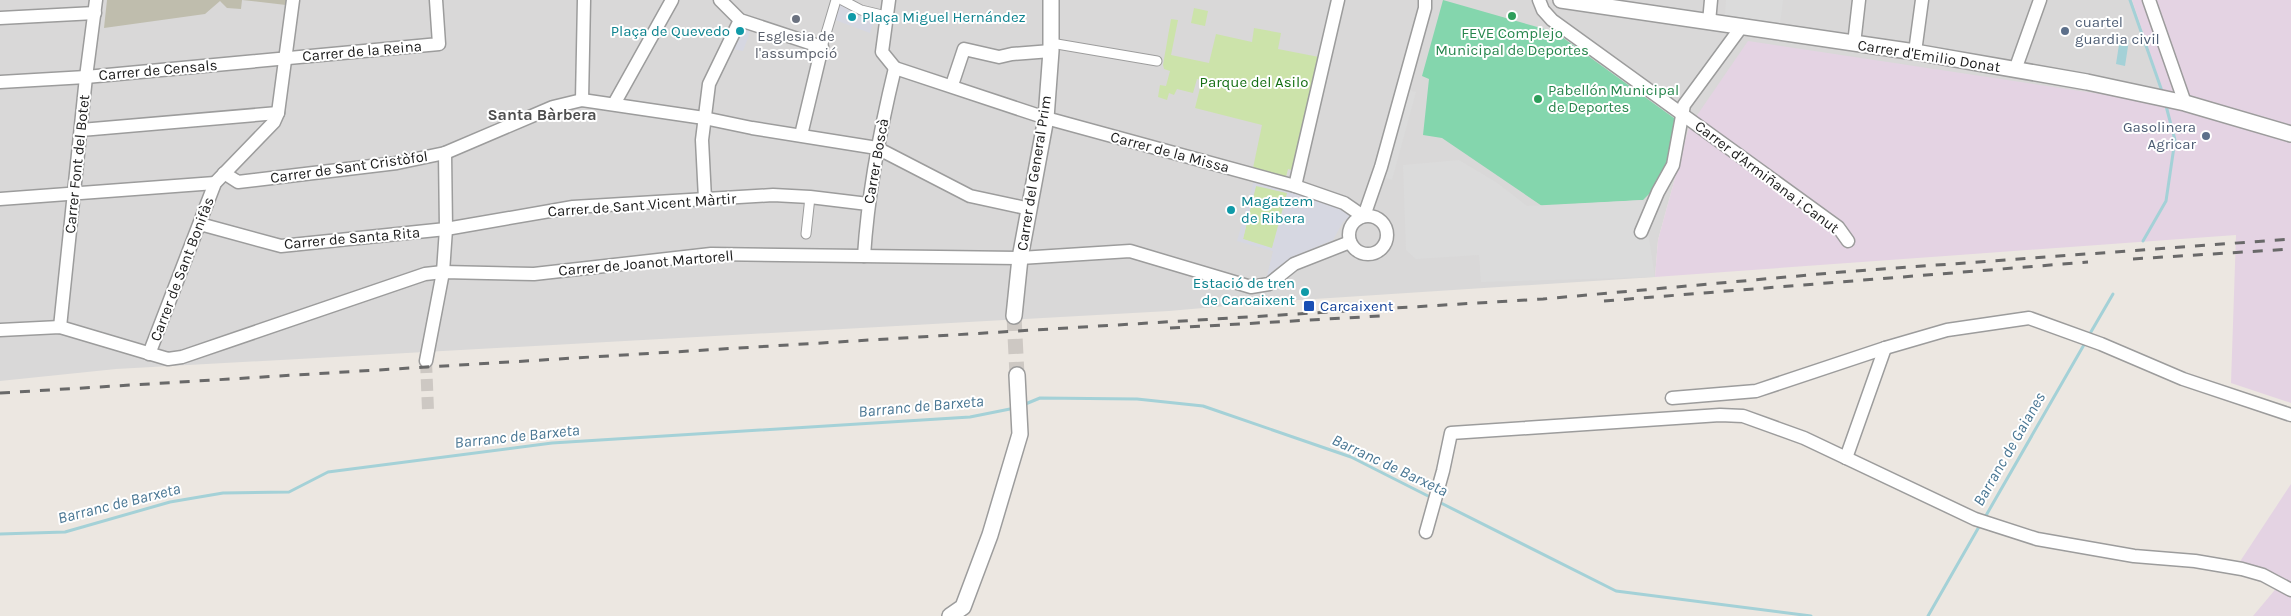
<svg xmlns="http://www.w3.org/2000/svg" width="2291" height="616" font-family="Karla,sans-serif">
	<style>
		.residential { fill: #d9d8d8 }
		.industrial { fill: #e4d3e3 }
		.construction { fill: #bfbdad }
		.grass { fill: #cce3aa }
		.pitch { fill: #84d6ad }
		.parking { fill: #dbdbdb }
		.plaza { fill: #d6d7e1; fill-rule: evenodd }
		.water { fill: #a4d1d7 }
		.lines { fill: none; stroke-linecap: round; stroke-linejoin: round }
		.stream { stroke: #a4d1d7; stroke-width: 3 }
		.minor-tunnel { stroke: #cdc8c3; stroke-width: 12; stroke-dasharray: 12 6; stroke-linecap: butt }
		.tertiary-tunnel { stroke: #cdc8c3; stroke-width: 15; stroke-dasharray: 15 8; stroke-linecap: butt }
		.pedestrian-casing { stroke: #9c9c9c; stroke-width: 11 }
		.minor-casing { stroke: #9c9c9c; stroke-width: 15 }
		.tertiary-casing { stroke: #9c9c9c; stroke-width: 18 }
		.pedestrian { stroke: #fff; stroke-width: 9 }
		.minor { stroke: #fff; stroke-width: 12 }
		.tertiary { stroke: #fff; stroke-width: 15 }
		.rail { stroke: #696969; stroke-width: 3; stroke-dasharray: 10 10; stroke-linecap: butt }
		.leisure-dot { fill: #2e9e5b; stroke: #fff; stroke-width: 2 }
		.culture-dot { fill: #0f9aa8; stroke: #fff; stroke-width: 2 }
		.worship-dot { fill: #6b7280; stroke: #fff; stroke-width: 2 }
		.service-dot { fill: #5c6f8a; stroke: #fff; stroke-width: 2 }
		.transit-dot { fill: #1a4fb4; stroke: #fff; stroke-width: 2 }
		.labels { text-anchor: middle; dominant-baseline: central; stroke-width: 4; stroke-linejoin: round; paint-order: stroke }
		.culture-label { font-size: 15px; fill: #0d838f; stroke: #fff; text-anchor: start }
		.service-label { font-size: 15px; fill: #4e5e75; stroke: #fff; text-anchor: start }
		.leisure-label { font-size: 15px; fill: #27864d; stroke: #fff }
		.worship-label { font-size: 15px; fill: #5b616d; stroke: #fff }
		.street-label { font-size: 15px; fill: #1b1b1b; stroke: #fff }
		.park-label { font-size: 15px; fill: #156f13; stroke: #fff }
		.transit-label { font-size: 15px; fill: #164399; stroke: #fff; text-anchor: start }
		.neighbourhood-label { font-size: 16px; font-weight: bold; fill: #4e4e4e; stroke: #fff }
		.water-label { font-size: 16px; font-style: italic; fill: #4a7794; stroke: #fff }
	</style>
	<rect width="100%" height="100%" fill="#ece7e1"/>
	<path class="residential" d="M0,0h2132l35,104 -478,23 -31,113 -3,37 -371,24 -115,10 -1053,58 -116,12z"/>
	<g class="industrial">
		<path d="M2132,0h159v403l-60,-20 5,-148 -581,42 3,-37 31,-113 59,-86 419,63z"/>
		<path d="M2291,484v132h-38l26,-31 -40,-22z"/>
	</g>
	<path class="construction" d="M107,0h179v5l-44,-5 -1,9 -14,-1 -7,-7 -15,13 -101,14z"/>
	<g class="grass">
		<path d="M1194,8l14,3 -3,15 -14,-3z"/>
		<path d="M1171,19l7,1 -7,35 38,8 7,-29 36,8 2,-14 27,5 -3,16 41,8 -25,114 -6,-2 -2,8 -33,-9 9,-43 -67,-17 7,-28 -5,-1 -4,14 -16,-4 -3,6 -5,-2 -2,7 -9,-3 2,-12 6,1 4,-15 -6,-2 -1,-4z"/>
		<path d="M1256,185l32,8 -16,56 -29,-10z"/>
	</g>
	<path class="pitch" d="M1443,0l112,32 123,89 -8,43 -17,26 -10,10 -101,6 -100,-68 -19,-3 6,-56 -7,-3z"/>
	<g class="parking">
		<path d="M1726,0h57l-3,23 -55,-8z"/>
		<path d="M1408,90l8,2 -24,88 -8,-3z"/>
		<path d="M1459,160l37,22 31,24 116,-6 12,77 -174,5 -2,-27 -63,4 -10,-9 -3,-85z"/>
	</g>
	<g class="plaza">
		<path d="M834,0l42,12 -6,21 -40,-15z"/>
		<path d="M732,26l20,1 -9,24 -23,-4z"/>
		<path d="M1254,180l49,13 48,18 -1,6 -7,5 -10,18 -41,17 -18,13 -8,10 7,-29 -36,-10zM1256,186l31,7 -15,55 -29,-9z"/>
	</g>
	<path class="water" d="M2120,38l9,2 -4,26 -9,-2z"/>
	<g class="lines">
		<g class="stream">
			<path d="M2130,0l33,94"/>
			<path d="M2143,241l23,-40 9,-61 -10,-38"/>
			<path d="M2088,337l25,-43"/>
			<path d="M1023,405l17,-7 97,1 66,7 148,51 81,41"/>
			<path d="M1437,501l179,90 195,25"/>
			<path d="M1984,519l101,-176"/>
			<path d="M0,534l65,-2 105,-30 53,-9 66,-1 39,-20 224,-29 418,-26 45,-9"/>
			<path d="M1928,616l52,-91"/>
		</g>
		<path class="minor-tunnel" d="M426,361l2,49"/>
		<path class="tertiary-tunnel" d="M1014,316l3,59"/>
		<defs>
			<g id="pedestrian">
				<path d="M842,0l19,10 25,6"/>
				<path d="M1051,43l106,18"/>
				<path d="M822,47l14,-47"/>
				<path d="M806,234l4,-37"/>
			</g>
			<g id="minor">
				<path d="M720,0l20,20 82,27 -21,88"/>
				<path d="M889,0l-7,52 13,16"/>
				<path d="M1539,0l4,10 9,10 286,207 10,14"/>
				<path d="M2149,0l36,103"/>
				<path d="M0,18l95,-5"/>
				<path d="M1709,22l2,-22"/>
				<path d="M1854,44l5,-44"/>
				<path d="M1915,52l7,-52"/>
				<path d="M895,68l151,50 249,68 49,17 13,9 4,5"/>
				<path d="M2015,70l25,-70"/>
				<path d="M0,82l86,-5 353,-33 -3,-44"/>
				<path d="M952,85l12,-36 35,8 13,-3 39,-3"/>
				<path d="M582,100l2,-100"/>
				<path d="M614,104l58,-104"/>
				<path d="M81,130l197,-17"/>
				<path d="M224,173l14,9 159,-19 48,-10 108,-46 29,-7 122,18 48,10 125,20 93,48 60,13"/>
				<path d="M1295,186l43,-186"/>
				<path d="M0,199l215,-16"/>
				<path d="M705,199l-3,-59 7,-56 31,-64"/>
				<path d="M1364,216l17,-49 44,-159v-8"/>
				<circle cx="1368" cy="235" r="19"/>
				<path d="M200,224l81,22 165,-17 127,-22 200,-12 37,2 58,7"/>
				<path d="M1641,232l17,-40 15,-27 11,-60 58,-79"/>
				<path d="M864,256c4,-64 16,-126 31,-188"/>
				<path d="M60,327l26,-250 10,-77"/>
				<path d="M0,330l60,-3 108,32 14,-2 243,-83 18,-2 91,2 177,-20 309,4 110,-7 121,36 18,-3 25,-20 56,-22"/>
				<path d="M149,354l66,-171 59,-61 4,-9 15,-113"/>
				<path d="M426,361l17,-89 3,-43 -1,-76"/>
				<path d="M1672,398l84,-7 129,-43 62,-18 82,-12 72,26 82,35 108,36"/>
				<path d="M1846,458l39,-110"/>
				<path d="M1426,532l17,-61 8,-38 269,-18 23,1 61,22 171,81 62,20 97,17 61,5 47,8 21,6 28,15"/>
			</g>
			<g id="tertiary">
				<path d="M1561,0l354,52 172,30 98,21 106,31"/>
				<path d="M1014,316l6,-58 26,-140 5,-67v-51"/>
				<path d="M950,616l13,-9 27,-72 30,-101 -3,-59"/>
			</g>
		</defs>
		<use href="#pedestrian" class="pedestrian-casing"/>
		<use href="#minor" class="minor-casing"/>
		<use href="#tertiary" class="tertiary-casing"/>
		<use href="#pedestrian" class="pedestrian"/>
		<use href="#minor" class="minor"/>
		<use href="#tertiary" class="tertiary"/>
		<g class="rail">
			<path d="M2133,259l158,-10"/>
			<path d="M1604,301l484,-39"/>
			<path d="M1170,328l210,-12"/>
			<path d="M0,393l1543,-94 299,-27 449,-33"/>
		</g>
	</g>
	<g class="leisure-dot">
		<circle cx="1512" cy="16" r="5"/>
		<circle cx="1538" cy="99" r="5"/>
	</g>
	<g class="culture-dot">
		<circle cx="852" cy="17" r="5"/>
		<circle cx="740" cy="31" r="5"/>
		<circle cx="1231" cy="210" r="5"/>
		<circle cx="1305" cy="292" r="5"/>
	</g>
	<circle class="worship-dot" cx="796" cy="19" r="5"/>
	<g class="service-dot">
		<circle cx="2065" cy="31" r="5"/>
		<circle cx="2206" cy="136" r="5"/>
	</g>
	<rect class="transit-dot" x="1303" y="300" width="12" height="12" rx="2.5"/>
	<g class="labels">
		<g class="culture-label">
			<text x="862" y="17">Plaça Miguel Hernández</text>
			<text x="730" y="31" text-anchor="end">Plaça de Quevedo</text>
			<text x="1241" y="201">Magatzem<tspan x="1241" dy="17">de Ribera</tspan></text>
			<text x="1295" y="283" text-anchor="end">Estació de tren<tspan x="1295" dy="17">de Carcaixent</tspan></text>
		</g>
		<g class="service-label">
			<text x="2075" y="22">cuartel<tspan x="2075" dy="17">guardia civil</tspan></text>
			<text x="2196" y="127" text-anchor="end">Gasolinera<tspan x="2196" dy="17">Agricar</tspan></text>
		</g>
		<g class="leisure-label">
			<text x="1512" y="33">FEVE Complejo<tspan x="1512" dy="17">Municipal de Deportes</tspan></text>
			<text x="1548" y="90" text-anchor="start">Pabellón Municipal<tspan x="1548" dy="17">de Deportes</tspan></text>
		</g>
		<g class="worship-label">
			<text x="796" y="36">Esglesia de<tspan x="796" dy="17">l'assumpció</tspan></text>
		</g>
		<g class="street-label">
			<text transform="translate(362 51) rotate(-5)">Carrer de la Reina</text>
			<text transform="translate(1929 56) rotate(9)">Carrer d'Emilio Donat</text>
			<text transform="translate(158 70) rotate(-5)">Carrer de Censals</text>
			<text transform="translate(1170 152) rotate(15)">Carrer de la Missa</text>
			<text transform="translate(876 161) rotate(-80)">Carrer Boscà</text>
			<text transform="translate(77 164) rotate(-84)">Carrer Font del Botet</text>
			<text transform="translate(349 167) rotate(-8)">Carrer de Sant Cristòfol</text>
			<text transform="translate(1034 173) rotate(-81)">Carrer del General Prim</text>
			<text transform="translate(1767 177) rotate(37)">Carrer d'Armiñana i Canut</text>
			<text transform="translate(642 205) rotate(-4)">Carrer de Sant Vicent Màrtir</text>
			<text transform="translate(352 238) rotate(-5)">Carrer de Santa Rita</text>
			<text transform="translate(646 263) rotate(-5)">Carrer de Joanot Martorell</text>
			<text transform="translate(182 269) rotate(-69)">Carrer de Sant Bonifàs</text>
		</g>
		<g class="park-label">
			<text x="1254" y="82">Parque del Asilo</text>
		</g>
		<g class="transit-label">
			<text x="1320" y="306">Carcaixent</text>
		</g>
		<g class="neighbourhood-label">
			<text x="542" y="114">Santa Bàrbera</text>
		</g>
		<g class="water-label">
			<text transform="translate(921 406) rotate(-5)">Barranc de Barxeta</text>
			<text transform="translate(517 436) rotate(-6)">Barranc de Barxeta</text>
			<text transform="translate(2009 449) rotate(-60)">Barranc de Gaianes</text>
			<text transform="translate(1390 465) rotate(25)">Barranc de Barxeta</text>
			<text transform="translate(119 503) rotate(-14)">Barranc de Barxeta</text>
		</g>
	</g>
</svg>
